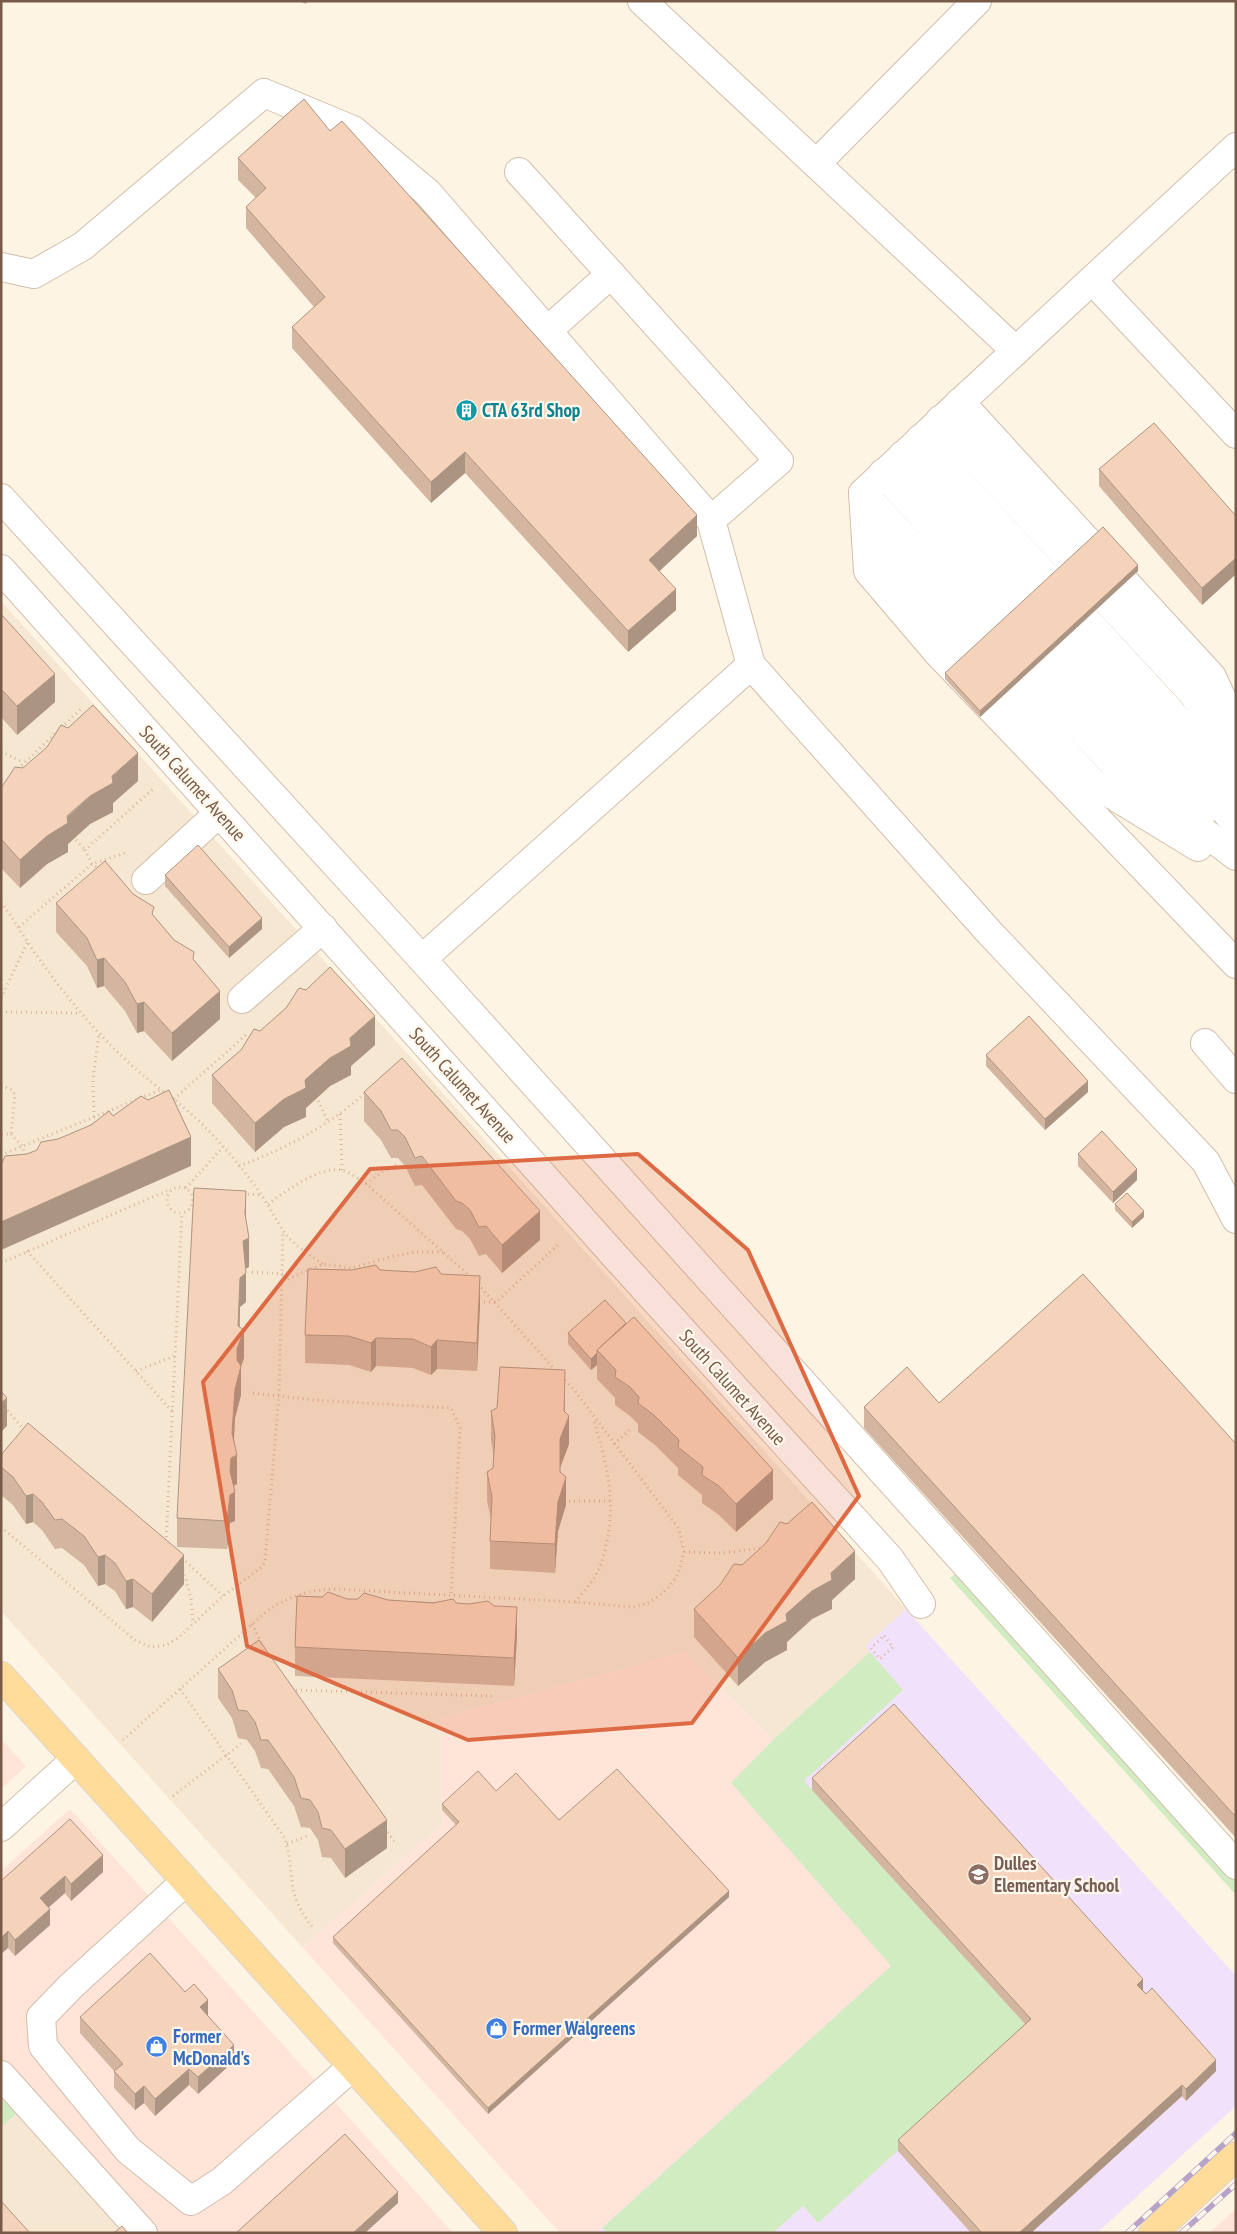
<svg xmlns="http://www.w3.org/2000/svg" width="1237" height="2234" font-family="'PT Sans Narrow',sans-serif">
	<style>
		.residential { fill: #f6e7d2 }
		.commercial { fill: #ffe4d7 }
		.education { fill: #f2e1fa }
		.green { fill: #d2ecc2 }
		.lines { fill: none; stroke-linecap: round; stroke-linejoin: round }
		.minor-casing { stroke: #d2beac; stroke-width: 30 }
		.major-casing { stroke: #dcd4cf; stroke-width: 30 }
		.path { stroke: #dab69d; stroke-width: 3; stroke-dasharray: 1 4; stroke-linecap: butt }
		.minor { stroke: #fff; stroke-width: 28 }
		.major { stroke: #ffdc9a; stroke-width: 28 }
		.rail-casing { stroke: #b7a2c8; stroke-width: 5.5 }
		.rail { stroke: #fff8ec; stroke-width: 4; stroke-dasharray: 11; stroke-linecap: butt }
		.wall { fill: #d3b5a0 }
		.shaded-wall { fill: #ac9482 }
		.building { fill: #f5d3ba; stroke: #ac9482 }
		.marked { fill: #dd6a43; fill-opacity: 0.2; stroke: #dd6a43; stroke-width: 4; stroke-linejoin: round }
		.labels { text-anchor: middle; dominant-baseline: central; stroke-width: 4.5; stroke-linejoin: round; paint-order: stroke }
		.culture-label { font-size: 19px; font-weight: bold; fill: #0d838f; stroke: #fff8ec; text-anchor: start }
		.street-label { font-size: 19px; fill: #785a48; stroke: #fff8ec }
		.education-label { font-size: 19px; font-weight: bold; fill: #785e54; stroke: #fff8ec; text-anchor: start }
		.shop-label { font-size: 19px; font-weight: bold; fill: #366cbe; stroke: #fff8ec; text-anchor: start }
	</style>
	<rect width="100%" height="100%" fill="#fef4e4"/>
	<g class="residential">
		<path d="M1,601l905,1008 -40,37 4,6 -97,88 -88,-88 -244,66 1,106 -139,124 -302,-337z"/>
		<path d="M1,2075l142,158h-142z"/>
	</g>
	<g class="commercial">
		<path d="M685,1652l88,88 -42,43 161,183 -296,267h-36l-257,-285 139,-124 -1,-106z"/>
		<path d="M1,1739l25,27 -25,23z"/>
		<path d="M70,1809l383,424h-310l-142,-158v-204z"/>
		<path d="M1236,2209v24h-27z"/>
	</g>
	<path class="education" d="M906,1609l330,367v130l-139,127h-501l295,-267 -160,-183 42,-43 97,-88 -5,-6z"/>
	<g class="green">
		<path d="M959,1571l277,309v15l-286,-317z"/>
		<path d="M870,1652l33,38 -99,91 227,249 -213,193 -15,-17 -30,27h-165l-6,-5 289,-262 -160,-183 42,-43z"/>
		<path d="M1,2097l15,17 -15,13z"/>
	</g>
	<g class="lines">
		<defs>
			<g id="minor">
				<path d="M642,1l373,349"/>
				<path d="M816,164l161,-163"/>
				<path d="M519,172l260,289 -68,59"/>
				<path d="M1,267l33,7 49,-28 181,-153 89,37 75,63 283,327 40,145 -329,294"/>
				<path d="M1092,280l144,-133"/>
				<path d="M547,331l64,-57"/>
				<path d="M960,402l252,275 24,52"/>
				<path d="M940,420l254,275 42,72"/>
				<path d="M1236,434l-144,-154 -229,213 5,78 69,81 299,312"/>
				<path d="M920,439l251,273 64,87"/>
				<path d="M903,455l333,368"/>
				<path d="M883,473l250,274 70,65"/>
				<path d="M863,493l251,271 122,92"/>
				<path d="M1,498l421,461 814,906"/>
				<path d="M866,532l227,251 105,64"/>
				<path d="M1,569l622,696 267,294 31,45"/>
				<path d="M751,665l238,267 217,230 30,57"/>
				<path d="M146,880l73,-67"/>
				<path d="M242,999l81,-71"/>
				<path d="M1205,1043l31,36"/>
				<path d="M1,1827l75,-68"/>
				<path d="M186,1881l-115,105 -30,31 2,29 85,104 63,51 31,-20 130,-114"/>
				<path d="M1,2075l142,158"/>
			</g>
			<g id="major">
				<path d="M1,1676l502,557"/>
				<path d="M1153,2233l83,-77"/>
			</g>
		</defs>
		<use href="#minor" class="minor-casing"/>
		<use href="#major" class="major-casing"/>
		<g class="path">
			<path d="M1,752l22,10"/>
			<path d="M18,769l64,-61"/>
			<path d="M76,840l9,10"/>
			<path d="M100,870l-8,-6 -7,-14 69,-62"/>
			<path d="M1,902c11,14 18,28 28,42 38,56 83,110 138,150"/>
			<path d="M19,927l73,-63 33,-11"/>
			<path d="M1,998l26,-55"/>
			<path d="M1,1012l80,1"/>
			<path d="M1,1086l11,4 3,5 -4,39h-10"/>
			<path d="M172,1098c33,25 61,58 86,92 9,13 16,26 24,39 10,15 26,25 41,35"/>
			<path d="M174,1099l74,-66"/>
			<path d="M318,1101l10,20"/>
			<path d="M340,1114l2,56"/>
			<path d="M94,1117l-1,-37 6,-47"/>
			<path d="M11,1134l11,12 4,10"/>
			<path d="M1,1155l159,-65"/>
			<path d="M239,1166c46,-17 92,-41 128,-75"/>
			<path d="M366,1184l16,-12 16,-8"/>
			<circle cx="180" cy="1200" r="13"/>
			<path d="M186,1188l37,-41"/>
			<path d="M243,1194l18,1"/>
			<path d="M268,1204c17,-12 51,-38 74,-34 7,2 15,8 21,11l109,97"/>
			<path d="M27,1251l145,160"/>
			<path d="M1,1263l170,-74"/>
			<path d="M252,1272l31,2"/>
			<path d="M283,1281l40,-17 29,4 42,-12 21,-4h28"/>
			<path d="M478,1284l79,88"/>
			<path d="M479,1302h17l64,-59"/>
			<path d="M136,1371l39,-15"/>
			<path d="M253,1393l60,7 138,8 9,20 -9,168"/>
			<path d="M1,1403l24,28"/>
			<path d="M614,1444l18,-16"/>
			<path d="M569,1501h42"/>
			<path d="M1,1527l135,114 15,6 16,-2 12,-8 44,-41 40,-30 2,-5 14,-165 4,-165"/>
			<path d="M166,1542l16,-329"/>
			<path d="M684,1552l38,1 40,-5"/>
			<path d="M182,1558l41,38"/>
			<path d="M183,1570l8,28 2,25"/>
			<path d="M575,1602c10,-12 21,-24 26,-38 3,-7 4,-16 6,-23 9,-44 -1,-79 -13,-121"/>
			<path d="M252,1624l11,22"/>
			<path d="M884,1636l9,11 -13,12 -9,-11z"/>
			<path d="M180,1689l104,148c7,17 6,35 9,52 3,15 11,27 20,39"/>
			<path d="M291,1690l203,6"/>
			<path d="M123,1740l144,-129c22,-15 41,-21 68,-22l240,13 57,5 14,-3 13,-8 11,-10 8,-12 6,-22 -5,-23 -104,-138 -12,-13"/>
			<path d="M173,1796l68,-52"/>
			<path d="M385,1828l9,13"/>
			<path d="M287,1844l23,-9"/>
		</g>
		<use href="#minor" class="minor"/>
		<use href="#major" class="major"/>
		<defs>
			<g id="rail">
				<path d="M1127,2233l109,-100"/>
				<path d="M1181,2233l55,-49"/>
			</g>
		</defs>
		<use href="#rail" class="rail-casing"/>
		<use href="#rail" class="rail"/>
	</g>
	<g class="wall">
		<path d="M299,1h9l-2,3z"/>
		<path d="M330,131l367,405 -38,35 17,39 -48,42 -163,-179 -34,30 -139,-155v-21l22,-20 -68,-79v-21l10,-9 -18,-18v-22z"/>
		<path d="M1099,469l137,47v58l-34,31 -103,-119z"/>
		<path d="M1138,571l-158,146 -35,-38v-6z"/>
		<path d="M1,614l54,88 -38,33 -16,-18z"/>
		<path d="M23,768l115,13 -25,22v9l-23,12 -22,20v8l-21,12 -27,24 -19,-20v-80z"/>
		<path d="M165,875l97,54 -33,29 -64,-72z"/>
		<path d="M133,894l21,22 20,24 20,21 26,58 -48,42 -28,-30 -7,2 -12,-22 -21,-25 -7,2 -10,-22 -31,-34v-29z"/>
		<path d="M260,1031l115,14 -24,21v9l-21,11 -24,22v9l-22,10 -29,25 -43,-49v-28l29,-25z"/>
		<path d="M986,1055l102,37 -43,38 -59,-64z"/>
		<path d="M364,1092l176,148 -38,33 -16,-19 -7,2 -9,-17 -8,-8 -6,-2 -34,-44 -7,1 -10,-20 -7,-8h-7l-10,-18 -17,-19z"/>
		<path d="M1078,1154l59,26 -24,23 -35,-37z"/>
		<path d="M1115,1204l29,13 -12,11 -17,-18z"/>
		<path d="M246,1222l3,45 -4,1 1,34 -6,5v20l4,31 -3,8v29l-6,23 -1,20 3,46 -3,2 1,35 -5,2 -3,26 -50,-2v-29z"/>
		<path d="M380,1270l61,4 39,31 -3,66 -40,-2 -6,6 -18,-7 -37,-2 -5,6 -22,-7 -44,-2v-28z"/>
		<path d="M605,1300l168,199 -37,33 -17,-17 -17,-12v-8l-24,-20v-7l-23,-23 -17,-13v-8l-8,-8 -15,-11v-7l-18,-19v-14l-6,5 -23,-26v-11z"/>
		<path d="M565,1399v13l4,32 -9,24v5l6,32 -8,26 -3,42 -65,-4v-28l1,-22 -4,-18v-29l6,-4 1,-10 -3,-18v-29z"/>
		<path d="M939,1403l297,41v394l-372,-410v-21z"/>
		<path d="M1,1455l183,129 -32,38 -19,-15 -7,2 -11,-18 -10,-7 -7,2 -14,-21 -22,-17 -7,1 -13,-19 -9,-8 -7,2 -13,-19 -12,-10z"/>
		<path d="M855,1579l-23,21v9l-20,10 -25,23v8l-22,12 -27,24 -44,-49v-28z"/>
		<path d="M347,1599l109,4 13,1 48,32 -3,50 -219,-10v-29z"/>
		<path d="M218,1669l169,179 -42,30 -14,-20 -9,-1 -4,-17 -8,-12 -9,-1 -7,-21 -26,-37 -7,-1 -6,-17 -8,-11 -9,-2 -6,-20 -14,-20z"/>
		<path d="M812,1778l331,212 73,81 -30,30 -4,-5 -151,137h-60l-73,-82v-11l127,-116 -213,-234z"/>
		<path d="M496,1791l233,106 -241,217 -155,-171v-6l123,-112 -14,-15v-6z"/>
		<path d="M103,1872l-32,29 -6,-8 -16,14 1,18 -35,31 -7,-8 -7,6v-73z"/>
		<path d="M208,2016l26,45 -36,33 -9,-9 -34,31 -11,-13 -9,7 -21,-22v-17l-34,-38v-16z"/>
	</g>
	<g class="shaded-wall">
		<path d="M465,452v21l-34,30v-21z"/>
		<path d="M697,515v21l-48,45v-21z"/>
		<path d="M1236,558v16l-34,31v-17z"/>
		<path d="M1138,565v6l-158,146v-6z"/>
		<path d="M676,589v21l-48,42v-21z"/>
		<path d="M55,674v28l-38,33v-29z"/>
		<path d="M138,753v28l-25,22v9l-23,12 -22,20v8l-21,12 -27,24v-28z"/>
		<path d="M262,918v11l-33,29v-11z"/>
		<path d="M104,958v28l-7,2v-28z"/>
		<path d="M220,991v28l-48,42v-28z"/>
		<path d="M144,1002v29l-7,2v-29z"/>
		<path d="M375,1016v29l-24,21v9l-21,11 -24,22v9l-22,10 -29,25v-29l50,-43 45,-42z"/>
		<path d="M1088,1081v11l-43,38v-11z"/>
		<path d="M191,1137v29l-190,84v-28z"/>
		<path d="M1137,1169v11l-24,23v-11z"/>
		<path d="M246,1191v29l-1,20 4,-2v29l-6,3v-29z"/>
		<path d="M540,1211v29l-38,33v-28z"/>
		<path d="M1144,1211v6l-12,11v-6z"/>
		<path d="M246,1273v29l-6,5 -1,36 5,-13v28l-7,20v-29l1,-23 2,-48z"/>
		<path d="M480,1276v29l-3,66v-28z"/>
		<path d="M376,1338v28l-5,6v-29z"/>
		<path d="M437,1340v29l-6,6v-28z"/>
		<path d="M597,1353v12l-6,5v-11z"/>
		<path d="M241,1366v29l-6,23 -2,40 4,-3v29l-6,3 4,5v29l-5,2 -3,26v-28l8,-132z"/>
		<path d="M565,1370l-1,60 5,-14v28l-9,24v28l6,-19v28l-8,26 -3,42v-29l5,-105 4,-28z"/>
		<path d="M7,1398v28l-6,6v-29z"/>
		<path d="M773,1470v29l-37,33v-28z"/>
		<path d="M33,1494v28l-7,2v-28z"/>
		<path d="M855,1551v28l-23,21v9l-20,10 -25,23v8l-22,12 -27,24v-28z"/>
		<path d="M105,1555v29l-7,2v-29z"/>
		<path d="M184,1555v29l-32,38v-28z"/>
		<path d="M133,1579v28l-7,2v-28z"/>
		<path d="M517,1607v29l-3,50v-28z"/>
		<path d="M387,1820v28l-42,30v-29z"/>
		<path d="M103,1855v17l-32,29v-17z"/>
		<path d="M65,1876v17l-25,22v-17z"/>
		<path d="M729,1891v6l-241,217v-6z"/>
		<path d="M50,1909v16l-35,31v-16z"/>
		<path d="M8,1931v17l-7,6v-16z"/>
		<path d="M1143,1979v11l-6,6v-11z"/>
		<path d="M208,2000v17l-8,-10z"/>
		<path d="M234,2045v16l-36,33v-17z"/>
		<path d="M1216,2060v11l-30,30v-12z"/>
		<path d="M189,2069v16l-34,31v-17z"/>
		<path d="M1182,2085v11l-151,137h-12z"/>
		<path d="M144,2086v17l-9,7v-16z"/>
		<path d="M398,2192v11l-33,30h-12z"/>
	</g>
	<g class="building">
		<path d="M304,99l26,32 12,-10 355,394 -48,45 27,29 -48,42 -163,-179 -34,30 -139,-155 33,-30 -79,-90 20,-19 -28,-30z"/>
		<path d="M1154,423l82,93v42l-34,30 -103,-119z"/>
		<path d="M1103,527l35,38 -158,146 -35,-38z"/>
		<path d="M1,614l54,60 -38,32 -16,-17z"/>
		<path d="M93,705l45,48 -26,23 1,7 -23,13 -23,20 1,7 -21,13 -27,24 -19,-21v-51l14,-21 8,1 24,-21 14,-22 7,3z"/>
		<path d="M198,845l64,73 -33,29 -64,-72z"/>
		<path d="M105,861l28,33 21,13 -2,7 22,26 20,12 -1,7 27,32 -48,42 -28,-31 -7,2 -12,-22 -21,-24 -7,2 -10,-22 -31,-35z"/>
		<path d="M330,967l45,49 -25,22 1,8 -21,12 -25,22 1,8 -22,11 -29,24 -43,-48 29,-25 13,-21 6,2 26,-23 13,-20 7,2z"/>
		<path d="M1029,1016l59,65 -43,38 -59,-64z"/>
		<path d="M402,1058l138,153 -38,34 -16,-19 -7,1 -9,-17 -8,-7 -6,-2 -34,-45 -7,2 -10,-21 -7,-7h-7l-10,-19 -17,-19z"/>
		<path d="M169,1090l22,47 -190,85v-57l4,-9 22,-2 10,-4 4,-8 17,-3 33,-14 18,-14 4,5 28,-20 7,4z"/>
		<path d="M1102,1131l35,38 -24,23 -35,-38z"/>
		<path d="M194,1188l52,3 -1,23 4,24 -6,3 3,32 -6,5 -2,48 6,4 -7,19v11l4,6 -6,23 -3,44 5,22 -6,3 -1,13 5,21 -5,3 -3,26 -50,-3z"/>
		<path d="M1127,1193l17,18 -12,11 -17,-18z"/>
		<path d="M376,1265l4,5 35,2 21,-5 5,7 39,2 -3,67 -40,-3 -6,7 -18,-8 -37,-1 -5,5 -22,-7 -44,-1 3,-66 44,1z"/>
		<path d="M1083,1274l153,170v373l-372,-410 43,-40 32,36z"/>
		<path d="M605,1300l21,23 -29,27v3l-6,6 -23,-26z"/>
		<path d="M634,1317l139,153 -37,34 -17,-18 -17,-11 1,-8 -25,-20 1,-7 -24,-24 -17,-13 1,-6 -9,-10 -15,-10 1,-7 -19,-20z"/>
		<path d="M500,1367l65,3 -1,41 5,5 -9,23v33l6,5 -8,25 -3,42 -65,-3 2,-44 -5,-25 6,-4 2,-32 -4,-25 6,-3z"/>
		<path d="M1,1391l6,7 -6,5z"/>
		<path d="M28,1423l156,132 -32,39 -19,-15 -7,2 -11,-18 -10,-8 -7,2 -14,-21 -22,-17 -7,1 -13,-18 -9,-8 -7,2 -13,-19 -12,-10v-12z"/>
		<path d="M812,1502l43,49 -24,22 1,7 -20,11 -26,23 1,7 -22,12 -27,25 -44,-49 26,-24 14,-21 8,1 24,-22 14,-21 7,2z"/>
		<path d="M328,1592l19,7h11l6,-6 24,7 45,3 20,-4 3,4 13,1 19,-3 6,5 23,1 -3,51 -219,-11 2,-51 25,1z"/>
		<path d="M259,1640l128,180 -42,29 -14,-19 -9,-2 -4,-16 -8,-12 -9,-2 -7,-21 -26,-37h-7l-6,-18 -8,-11 -9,-1 -6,-20 -14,-21z"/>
		<path d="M894,1704l249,275 -6,6 9,9 6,-6 64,72 -30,29 -4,-4 -163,148h-37l-84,-93 133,-121 -219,-241z"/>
		<path d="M617,1769l112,122 -241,217 -155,-171 126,-115 -17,-18 36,-33 18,20 20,-18 43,47z"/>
		<path d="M70,1819l33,36 -32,29 -6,-8 -25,22 10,11 -35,31 -7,-9 -7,7v-57z"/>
		<path d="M150,1953l35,39 9,-8 14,16 -8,7 34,38 -36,32 -9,-8 -34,30 -11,-13 -9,8 -21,-23 9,-7 -43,-47z"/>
		<path d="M345,2134l53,58 -45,41h-117z"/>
		<path d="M1,2201l29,32h-29z"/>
		<path d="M122,2226l6,7h-14z"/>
	</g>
	<path class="marked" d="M638,1154l110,96 111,246 -167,227 -224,17 -221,-94 -44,-264 167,-213z"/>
	<defs>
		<symbol id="building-disc" viewBox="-11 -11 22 22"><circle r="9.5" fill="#0f9aa8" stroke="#fff8ec"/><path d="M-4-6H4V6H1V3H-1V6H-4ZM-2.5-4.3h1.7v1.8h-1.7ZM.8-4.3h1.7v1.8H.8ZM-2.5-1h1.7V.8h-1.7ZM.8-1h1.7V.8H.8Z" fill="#fff"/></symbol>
		<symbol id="school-disc" viewBox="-11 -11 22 22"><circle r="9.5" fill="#8d6e63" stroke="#fff8ec"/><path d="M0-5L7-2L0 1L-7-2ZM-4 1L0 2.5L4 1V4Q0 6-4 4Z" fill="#fff"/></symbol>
		<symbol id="shop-disc" viewBox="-11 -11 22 22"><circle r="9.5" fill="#3f7fe0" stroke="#fff8ec"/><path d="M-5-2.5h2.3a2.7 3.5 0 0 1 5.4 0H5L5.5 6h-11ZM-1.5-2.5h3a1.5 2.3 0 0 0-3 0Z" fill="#fff"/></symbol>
	</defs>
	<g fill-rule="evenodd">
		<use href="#building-disc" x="454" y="398" width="25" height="25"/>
		<use href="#school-disc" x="966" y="1862" width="25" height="25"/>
		<use href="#shop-disc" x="484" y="2016" width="25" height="25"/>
		<use href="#shop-disc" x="144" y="2034" width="25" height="25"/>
	</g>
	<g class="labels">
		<g class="culture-label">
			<text x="482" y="410">CTA 63rd Shop</text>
		</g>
		<g class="street-label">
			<text transform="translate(193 783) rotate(48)">South Calumet Avenue</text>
			<text transform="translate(463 1085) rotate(48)">South Calumet Avenue</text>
			<text transform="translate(733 1387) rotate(48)">South Calumet Avenue</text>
		</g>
		<g class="education-label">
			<text x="994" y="1863">Dulles<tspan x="994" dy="22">Elementary School</tspan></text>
		</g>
		<g class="shop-label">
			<text x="513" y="2028">Former Walgreens</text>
			<text x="173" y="2036">Former<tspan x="173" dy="22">McDonald's</tspan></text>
		</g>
	</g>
	<rect width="1237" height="2234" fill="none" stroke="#785a48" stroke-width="5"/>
</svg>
